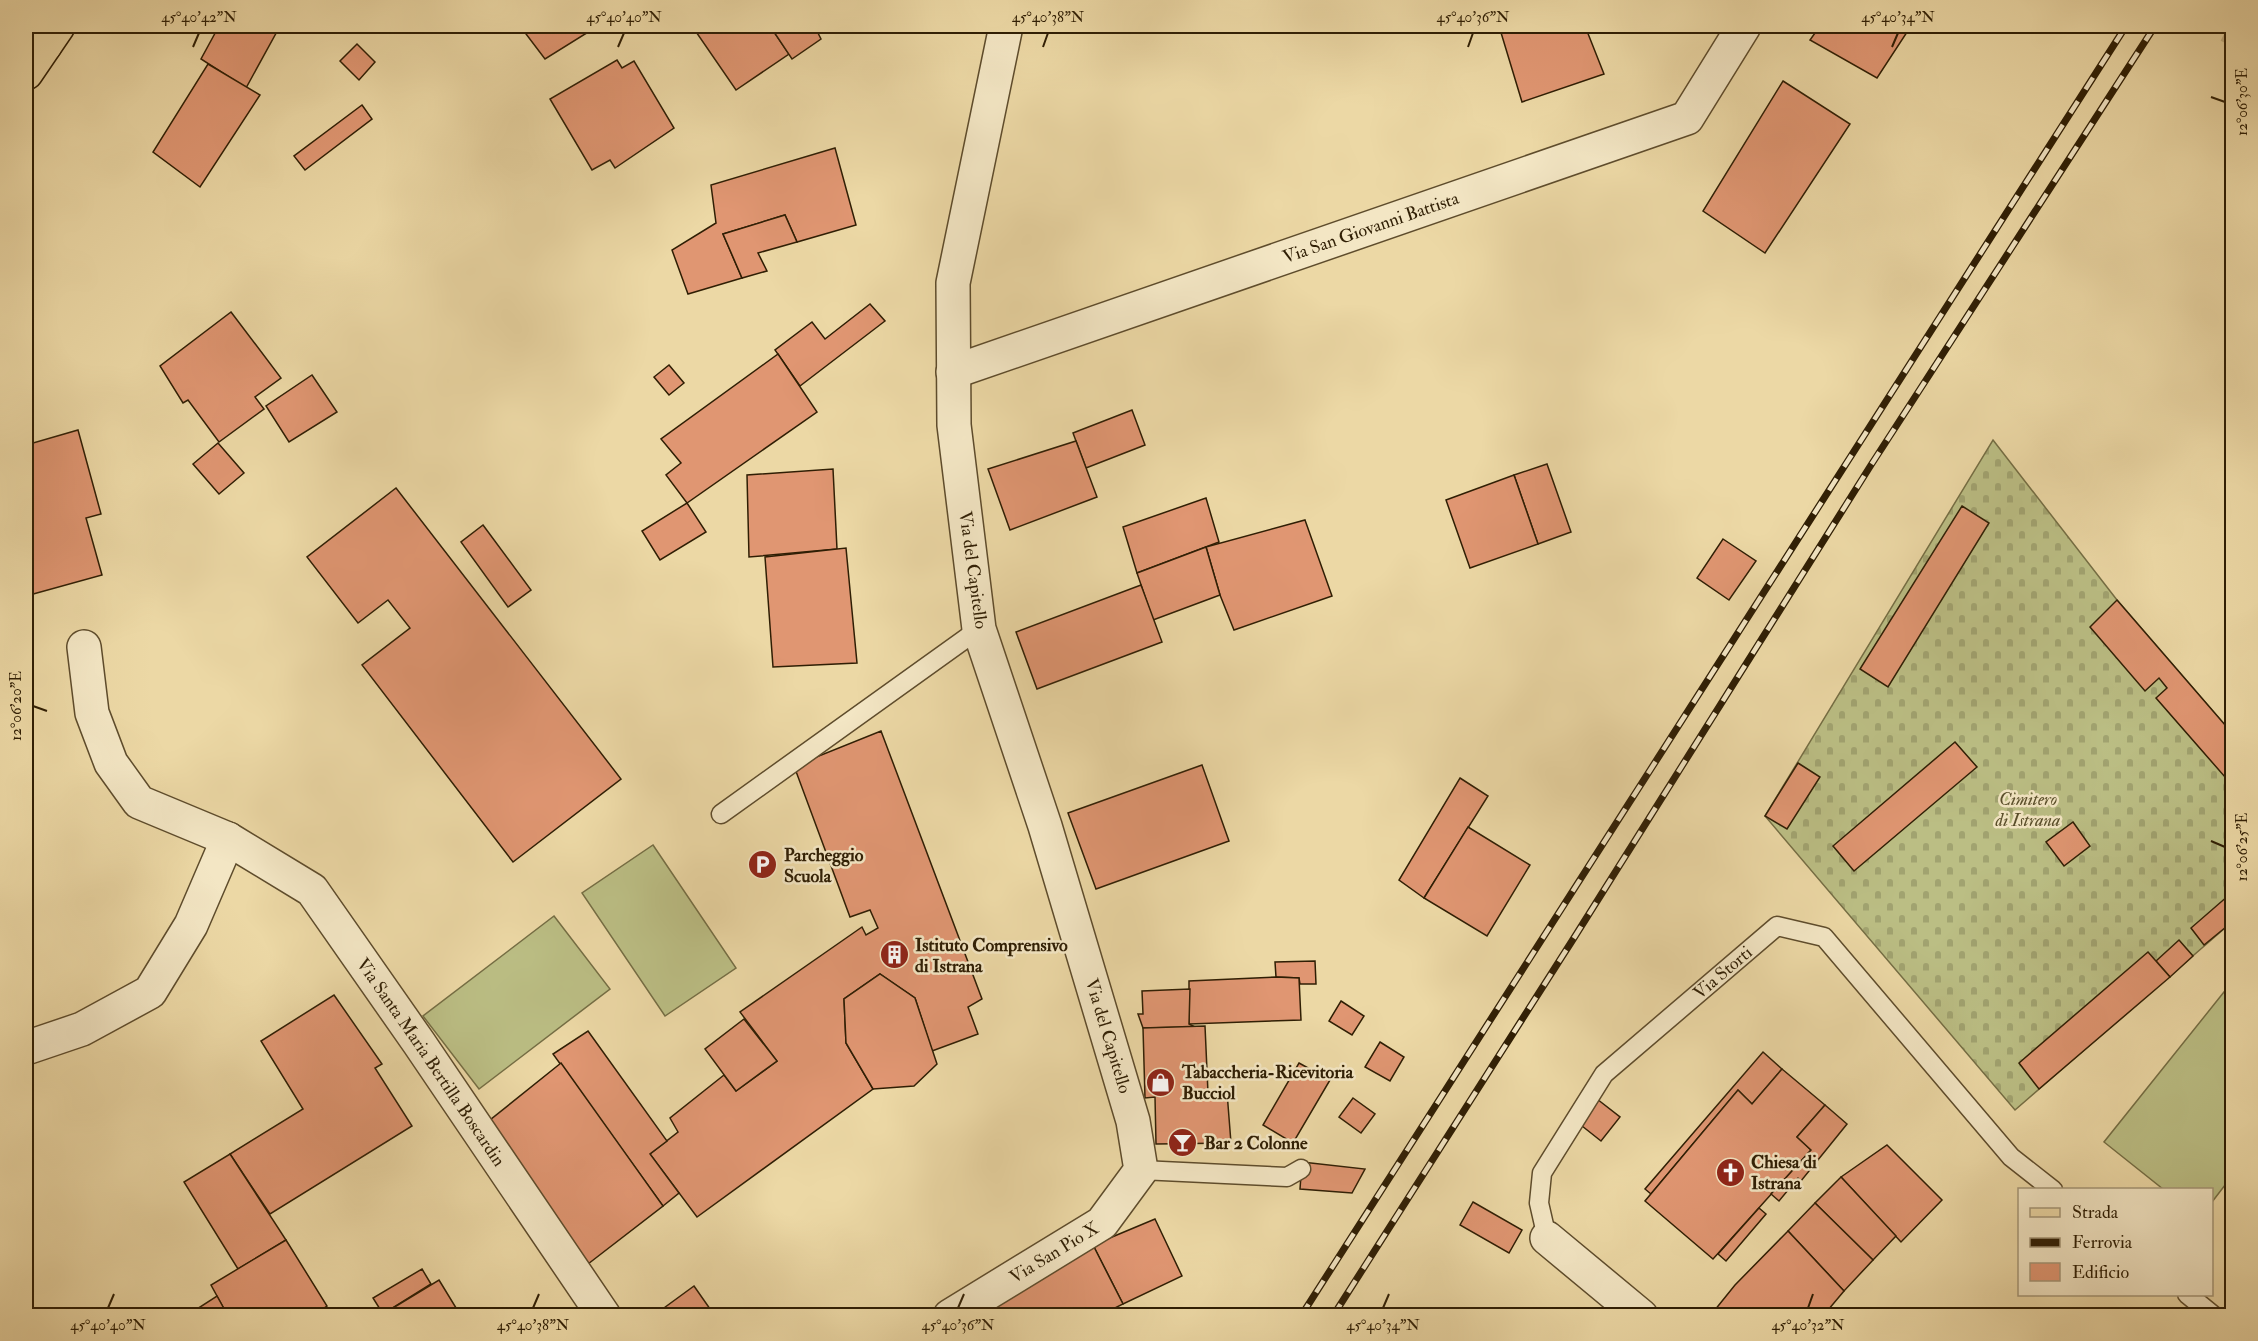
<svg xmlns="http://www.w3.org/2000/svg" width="2258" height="1341" font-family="'IM FELL Double Pica',serif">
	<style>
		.cemetery { fill: url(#cemetery-stones); stroke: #756e44; stroke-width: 1.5 }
		.pitch { fill: #bbbe84; stroke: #756e44; stroke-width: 1.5 }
		.building { fill: #e09672; stroke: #2f1e04; stroke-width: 1.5 }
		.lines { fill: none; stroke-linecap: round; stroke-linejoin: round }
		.street-tunnel { stroke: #c6b385; stroke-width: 33; stroke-dasharray: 33 16; stroke-linecap: butt }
		.lane-casing { stroke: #5e4c2c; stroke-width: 21 }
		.street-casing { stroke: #5e4c2c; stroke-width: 36 }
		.primary-casing { stroke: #2f1e04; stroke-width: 36 }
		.lane { stroke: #f3e6c4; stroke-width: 18 }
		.street { stroke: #f3e6c4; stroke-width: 33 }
		.primary { stroke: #ecd8a5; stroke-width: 33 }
		.rail-casing { stroke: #2f1e04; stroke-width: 7 }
		.rail { stroke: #f3e6c4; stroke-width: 4.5; stroke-dasharray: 14; stroke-linecap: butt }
		.ticks { fill: none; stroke: #2f1e04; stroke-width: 2 }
		.labels { text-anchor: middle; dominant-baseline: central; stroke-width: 5; stroke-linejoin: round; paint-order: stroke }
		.street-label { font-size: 18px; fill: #2f1e04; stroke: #f3e6c4 }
		.park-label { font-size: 18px; font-style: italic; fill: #594e2a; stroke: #f3e6c4 }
		.poi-label { font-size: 18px; font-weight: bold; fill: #2f1e04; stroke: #f3e6c4; text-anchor: start }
		.neatline { fill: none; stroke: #2f1e04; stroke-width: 2 }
		.ticks-label { font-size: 15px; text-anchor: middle; fill: #2f1e04 }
	</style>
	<defs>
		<pattern id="cemetery-stones" width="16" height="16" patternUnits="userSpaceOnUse" patternTransform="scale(1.5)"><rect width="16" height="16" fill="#bbbe84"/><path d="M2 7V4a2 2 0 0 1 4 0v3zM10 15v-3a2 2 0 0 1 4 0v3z" fill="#a1a370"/></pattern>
	</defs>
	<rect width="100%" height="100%" fill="#ecd8a5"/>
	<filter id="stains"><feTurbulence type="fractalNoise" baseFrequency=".00333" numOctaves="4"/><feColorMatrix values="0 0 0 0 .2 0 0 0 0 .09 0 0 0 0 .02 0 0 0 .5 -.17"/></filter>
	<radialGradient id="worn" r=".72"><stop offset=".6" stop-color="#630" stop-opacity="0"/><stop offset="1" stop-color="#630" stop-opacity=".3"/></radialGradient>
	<path class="cemetery" d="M1993,440l124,160 115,133v189l-217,188 -250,-294z"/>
	<g class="pitch">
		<path d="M653,845l83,123 -71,48 -83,-123z"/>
		<path d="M554,916l56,73 -131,100 -56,-73z"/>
		<path d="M2232,982v194l-20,26v-12l-49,-1 -59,-47z"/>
	</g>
	<g class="building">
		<path d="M219,26h61l-34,62 -45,-29z"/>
		<path d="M530,26h68l-53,33 -22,-29z"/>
		<path d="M692,26h78l19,28 -53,36z"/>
		<path d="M770,26h59l-11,7 3,6 -29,20z"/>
		<path d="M1499,26h86l19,48 -82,28z"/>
		<path d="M1820,26h91l-34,52 -67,-38z"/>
		<path d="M357,44l18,18 -16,18 -19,-19z"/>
		<path d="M617,60l5,8 12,-7 40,67 -59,40 -5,-8 -18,10 -42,-71z"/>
		<path d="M208,64l52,31 -60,92 -47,-35z"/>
		<path d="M1783,81l67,43 -85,129 -62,-42z"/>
		<path d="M362,105l10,14 -67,51 -11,-14z"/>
		<path d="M835,148l21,77 -59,17 -12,-27 -62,19 19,44 -54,16 -16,-44 44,-27 -5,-38z"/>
		<path d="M785,215l12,27 -39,11 9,18 -25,7 -19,-44z"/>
		<path d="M870,304l15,17 -85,65 -25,-36 37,-28 13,17z"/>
		<path d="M231,312l50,66 -26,19 9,12 -45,33 -31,-42 -5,3 -23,-37z"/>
		<path d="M778,354l39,58 -130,91 -21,-28 15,-12 -20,-24z"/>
		<path d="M669,365l15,18 -15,12 -15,-18z"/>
		<path d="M312,375l25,37 -48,30 -23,-36z"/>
		<path d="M1132,410l13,35 -59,23 -13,-35z"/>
		<path d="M78,430l23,84 -15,4 16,57 -76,21v-151z"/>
		<path d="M1076,441l21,56 -87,33 -22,-61z"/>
		<path d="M218,443l26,30 -25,21 -26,-30z"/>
		<path d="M1547,464l24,68 -33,12 -24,-69z"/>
		<path d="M833,469l4,80 -88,8 -2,-82z"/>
		<path d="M1514,475l24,69 -68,24 -24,-68z"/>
		<path d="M396,488l225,291 -108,83 -151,-197 48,-37 -22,-28 -30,23 -51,-66z"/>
		<path d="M1206,498l13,44 -82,31 -14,-46z"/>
		<path d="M687,503l19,29 -46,28 -18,-29z"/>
		<path d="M1962,506l27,17 -101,164 -28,-18z"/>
		<path d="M1305,520l27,76 -98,34 -14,-35 -14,-48z"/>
		<path d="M483,525l48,65 -23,17 -47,-65z"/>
		<path d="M1723,539l33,22 -27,39 -32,-22z"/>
		<path d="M1206,547l14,48 -67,25 -16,-47z"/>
		<path d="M846,548l11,115 -84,4 -8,-110z"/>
		<path d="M1141,585l21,57 -125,47 -21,-57z"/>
		<path d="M2117,600l115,133v37l-7,7 -69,-79 11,-10 -8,-10 -14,13 -55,-64z"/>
		<path d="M881,731l101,268 -14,8 10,27 -46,17 -17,-53 -35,-24 -36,25 2,44 27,46 -176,128 -47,-63 28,-22 -8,-14 54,-43 12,16 41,-30 -37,-49 122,-85 4,8 12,-7 -8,-18 -20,7 -56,-151z"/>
		<path d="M1955,742l22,25 -123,104 -21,-25z"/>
		<path d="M1798,763l22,14 -33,52 -22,-13z"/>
		<path d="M1202,765l27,76 -133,48 -28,-76z"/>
		<path d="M1460,778l28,18 -64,102 -25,-18z"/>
		<path d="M2073,822l17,24 -26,20 -18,-24z"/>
		<path d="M1468,827l62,38 -43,71 -63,-38z"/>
		<path d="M2229,895l3,4v23l-28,23 -13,-17z"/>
		<path d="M2179,940l14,16 -23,21 -14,-16z"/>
		<path d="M2148,952l22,25 -131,112 -20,-26z"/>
		<path d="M1315,961l1,23h-16l-1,-6 -23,-1 -1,-15z"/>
		<path d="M880,974l35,24 22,66 -23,22 -41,3 -27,-46 -2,-44z"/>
		<path d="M1276,977l23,1 2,42 -112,4v-43z"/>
		<path d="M1190,989l-1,35 6,3 -52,1 -5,-14h5l-1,-23z"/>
		<path d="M334,995l48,69 -7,4 37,58 -142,88 -40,-60 73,-45 -42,-68z"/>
		<path d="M1341,1001l23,15 -12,19 -23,-14z"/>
		<path d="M744,1019l33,42 -41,30 -31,-42z"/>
		<path d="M1205,1026l3,67 19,-1 4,51 -75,1 -1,-47 -10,1 -2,-70z"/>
		<path d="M588,1031l79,110 -17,13 29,39 -16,13 -110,-152z"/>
		<path d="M1380,1042l24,15 -14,24 -25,-14z"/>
		<path d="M1763,1052l19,17 -30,35 -14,-14 -87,104 -6,-5z"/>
		<path d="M561,1063l102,143 -75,58 -98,-144z"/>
		<path d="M1299,1063l31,17 -37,63 -30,-18z"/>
		<path d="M1782,1069l43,36 -28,32 14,13 -98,109 -68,-58 93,-111 14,14z"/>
		<path d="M1353,1098l22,16 -14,19 -22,-16z"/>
		<path d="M1597,1099l23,18 -19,24 -24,-19z"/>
		<path d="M1825,1105l22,19 -46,57 -3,-3 -19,23 -8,-7 40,-44 -14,-13z"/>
		<path d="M1887,1145l55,55 -41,42 -60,-65z"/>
		<path d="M230,1154l56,86 -48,29 -54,-87z"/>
		<path d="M1302,1162l63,7 -13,24 -52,-4z"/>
		<path d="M1841,1177l55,59 -23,24 -58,-57z"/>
		<path d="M1473,1202l49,28 -13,23 -49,-28z"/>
		<path d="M1815,1203l58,57 -29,31 -56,-60z"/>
		<path d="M1759,1208l7,6 -40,47 -8,-7z"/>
		<path d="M1155,1219l27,57 -59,28 -30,-59z"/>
		<path d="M1788,1231l56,60 -21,25h-113l25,-31z"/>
		<path d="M286,1240l41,66 -15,10h-84l-17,-31z"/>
		<path d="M1093,1245l30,59 -24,12h-105l-6,-12z"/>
		<path d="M422,1269l9,15 -48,30 -10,-16z"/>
		<path d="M439,1280l22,36h-78v-2z"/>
		<path d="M694,1286l21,30h-62z"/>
		<path d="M217,1296l11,20h-42z"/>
	</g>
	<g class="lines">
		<path class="street-tunnel" d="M2228,26l4,2"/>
		<defs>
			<g id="lane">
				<path d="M721,814l258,-185"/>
				<path d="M1141,1170l146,7 14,-8"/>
				<path id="s1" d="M1547,1238l-8,-35 3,-30 62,-99 173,-148 47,11 187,220 42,33"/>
				<path d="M2187,1294l27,22"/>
			</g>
			<g id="street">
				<path d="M26,34l19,11"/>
				<path id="s2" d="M953,372l734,-254 57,-92"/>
				<path id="s3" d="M84,647l8,66 19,50 28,39 89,37 84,51 107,153 185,273"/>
				<path d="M26,1048l56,-19 68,-37 41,-67 37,-86"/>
				<path d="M1547,1238l94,78"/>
				<path id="s4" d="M950,1316l152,-93 39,-53 -8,-49 -88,-295 -66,-197 -25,-204 -1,-142 53,-257"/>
			</g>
			<path id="primary" d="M26,73l32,-47"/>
		</defs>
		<use href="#lane" class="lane-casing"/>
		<use href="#street" class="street-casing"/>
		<use href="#primary" class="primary-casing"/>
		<use href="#lane" class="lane"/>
		<use href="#street" class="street"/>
		<use href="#primary" class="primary"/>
		<defs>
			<g id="rail">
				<path d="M1301,1316l825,-1290"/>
				<path d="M1333,1316l239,-375 299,-476 284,-439"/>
			</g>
		</defs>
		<use href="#rail" class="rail-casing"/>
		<use href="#rail" class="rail"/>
	</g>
	<path class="ticks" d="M193,47l6,-14M618,47l6,-14M1043,47l5,-14M1468,47l5,-14M1892,47l6,-14M2211,97l14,5M33,706l14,5M2211,841l14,6M108,1308l6,-14M533,1308l6,-14M958,1308l6,-14M1383,1308l6,-14M1808,1308l5,-14"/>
	<defs>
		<symbol id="parking-disc" viewBox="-11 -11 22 22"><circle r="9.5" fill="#8f2418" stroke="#f3e6c4"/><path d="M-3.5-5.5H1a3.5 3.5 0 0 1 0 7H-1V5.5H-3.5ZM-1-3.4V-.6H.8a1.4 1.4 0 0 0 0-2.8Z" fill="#fff"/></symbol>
		<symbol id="building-disc" viewBox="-11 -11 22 22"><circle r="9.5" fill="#8f2418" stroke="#f3e6c4"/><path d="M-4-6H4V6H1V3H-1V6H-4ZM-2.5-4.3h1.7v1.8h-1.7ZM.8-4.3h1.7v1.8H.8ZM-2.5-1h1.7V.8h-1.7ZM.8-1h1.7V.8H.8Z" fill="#fff"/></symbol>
		<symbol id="shop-disc" viewBox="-11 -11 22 22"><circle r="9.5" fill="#8f2418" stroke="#f3e6c4"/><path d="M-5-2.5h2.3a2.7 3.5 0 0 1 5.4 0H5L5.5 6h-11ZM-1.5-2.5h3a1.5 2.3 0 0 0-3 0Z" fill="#fff"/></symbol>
		<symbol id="bar-disc" viewBox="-11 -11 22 22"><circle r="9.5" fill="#8f2418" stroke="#f3e6c4"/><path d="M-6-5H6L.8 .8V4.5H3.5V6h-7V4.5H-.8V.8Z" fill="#fff"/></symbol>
		<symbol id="church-disc" viewBox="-11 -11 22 22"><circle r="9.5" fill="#8f2418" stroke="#f3e6c4"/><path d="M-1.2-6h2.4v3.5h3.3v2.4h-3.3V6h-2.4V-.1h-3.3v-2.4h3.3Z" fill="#fff"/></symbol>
	</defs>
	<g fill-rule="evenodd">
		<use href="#parking-disc" x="746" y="848" width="33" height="33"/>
		<use href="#building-disc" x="878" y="938" width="33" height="33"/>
		<use href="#shop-disc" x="1144" y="1066" width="33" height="33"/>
		<use href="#bar-disc" x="1166" y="1126" width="33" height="33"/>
		<use href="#church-disc" x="1714" y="1156" width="33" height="33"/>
	</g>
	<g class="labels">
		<g class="street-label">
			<text stroke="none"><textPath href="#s2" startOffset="442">Via San Giovanni Battista</textPath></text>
			<text transform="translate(973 570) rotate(82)">Via del Capitello</text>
			<text stroke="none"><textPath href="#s1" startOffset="339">Via Storti</textPath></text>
			<text transform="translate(1108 1036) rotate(73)">Via del Capitello</text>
			<text stroke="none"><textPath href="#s3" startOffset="572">Via Santa Maria Bertilla Boscardin</textPath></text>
			<text stroke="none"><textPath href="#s4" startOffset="122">Via San Pio X</textPath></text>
		</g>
		<g class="park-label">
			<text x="2028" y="799">Cimitero<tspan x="2028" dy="21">di Istrana</tspan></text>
		</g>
		<g class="poi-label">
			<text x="784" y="855">Parcheggio<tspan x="784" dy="21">Scuola</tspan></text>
			<text x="915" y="945">Istituto Comprensivo<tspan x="915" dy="21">di Istrana</tspan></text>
			<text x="1182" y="1072">Tabaccheria-Ricevitoria<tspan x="1182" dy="21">Bucciol</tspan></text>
			<text x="1204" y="1143">Bar 2 Colonne</text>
			<text x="1751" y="1162">Chiesa di<tspan x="1751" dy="21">Istrana</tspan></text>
		</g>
	</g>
	<rect width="2258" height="1341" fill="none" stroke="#ecd8a5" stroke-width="66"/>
	<rect x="2018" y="1188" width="195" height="108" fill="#f3e6c4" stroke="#a59677" stroke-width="1.5"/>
	<rect x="2030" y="1208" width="30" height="9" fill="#ecd8a5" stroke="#a59677" stroke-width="1.5"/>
	<text x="2072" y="1218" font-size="18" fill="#2f1e04">Strada</text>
	<rect x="2030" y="1238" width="30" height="9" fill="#2f1e04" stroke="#a59677" stroke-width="1.5"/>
	<text x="2072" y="1248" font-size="18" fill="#2f1e04">Ferrovia</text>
	<rect x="2030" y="1263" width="30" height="18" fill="#e09672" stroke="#a59677" stroke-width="1.5"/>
	<text x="2072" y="1278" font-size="18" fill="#2f1e04">Edificio</text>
	<rect x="33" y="33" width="2192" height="1275" class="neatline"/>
	<g class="ticks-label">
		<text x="199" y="22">45°40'42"N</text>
		<text x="624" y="22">45°40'40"N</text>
		<text x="1048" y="22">45°40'38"N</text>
		<text x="1473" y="22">45°40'36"N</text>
		<text x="1898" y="22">45°40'34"N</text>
		<text transform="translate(2242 102) rotate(-90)" y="5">12°06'30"E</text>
		<text transform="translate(16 706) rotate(-90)" y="5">12°06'20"E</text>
		<text transform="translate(2242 847) rotate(-90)" y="5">12°06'25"E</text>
		<text x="108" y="1330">45°40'40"N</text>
		<text x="533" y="1330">45°40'38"N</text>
		<text x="958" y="1330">45°40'36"N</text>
		<text x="1383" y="1330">45°40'34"N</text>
		<text x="1808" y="1330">45°40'32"N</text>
	</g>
	<rect width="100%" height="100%" filter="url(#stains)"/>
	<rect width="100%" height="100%" fill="url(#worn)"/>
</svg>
